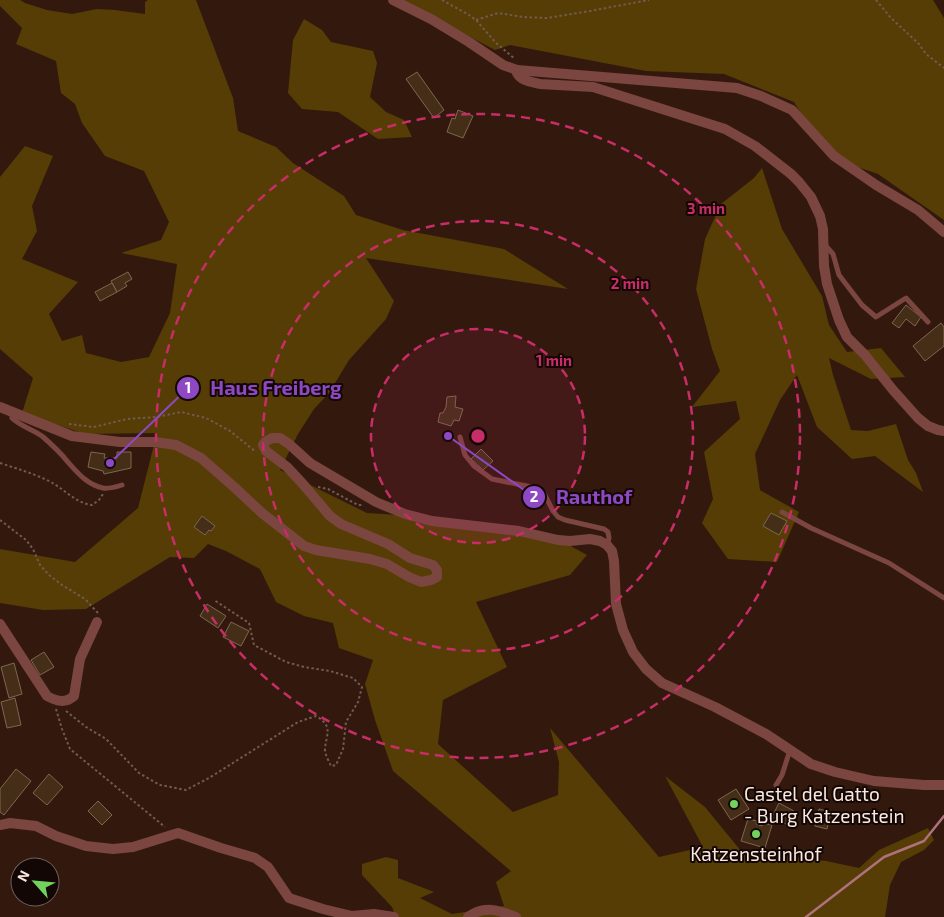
<svg xmlns="http://www.w3.org/2000/svg" width="944" height="917" font-family="'Exo 2',sans-serif">
	<style>
		.green { fill: #553d05 }
		.lines { fill: none; stroke-linecap: round; stroke-linejoin: round }
		.stream { stroke: #ae717d; stroke-width: 2.5 }
		.building { fill: #442e18; stroke: #7f664f }
		.path { stroke: #725a50; stroke-width: 2; stroke-dasharray: 2.5 2.5; stroke-linecap: butt }
		.service { stroke: #7b4540; stroke-width: 5 }
		.minor { stroke: #7b4540; stroke-width: 10 }
		.ring { fill: none; stroke: #c82d68; stroke-width: 2.5; stroke-dasharray: 9 6 }
		.poi-dot { fill: #72d25d; stroke: #120704; stroke-width: 2 }
		.labels { text-anchor: middle; dominant-baseline: central; stroke-width: 4; stroke-linejoin: round; paint-order: stroke }
		.poi-label { font-size: 19px; fill: #fbe8e0; stroke: #120704; text-anchor: start }
		.centre { fill: #c82d68; stroke: #120704; stroke-width: 2.5 }
		.ring-label { font-size: 15px; text-anchor: middle; font-weight: bold; fill: #c82d68; stroke: #120704; stroke-width: 4; stroke-linejoin: round; paint-order: stroke }
		.leader { fill: none; stroke: #8e48c4; stroke-width: 2 }
		.callout-dot { fill: #8e48c4; stroke: #120704; stroke-width: 2 }
		.mark-label { font-size: 15px; text-anchor: middle; font-weight: bold; fill: #fff }
		.callout-label { font-size: 20px; text-anchor: middle; font-weight: bold; fill: #8e48c4; stroke: #120704; stroke-width: 4; stroke-linejoin: round; paint-order: stroke }
	</style>
	<rect width="100%" height="100%" fill="#33190d"/>
	<g class="green">
		<path d="M0,0h20l5,3 22,7 25,4 25,-5 18,1 30,4v-12l3,-2h48l37,98 5,33 38,16 17,16 51,33 12,19 47,15 101,19 64,40 -202,-31 28,43 -8,18 -37,41 -20,33 -15,16 -16,25 -18,36 87,43 47,3 153,28 20,11 -17,20 -94,27 31,65 -64,33 -5,44 75,68 45,-17 1,-33 -9,-34 109,129 44,-10 -38,-71 40,31 36,44 85,10 33,7 20,-18 49,-22 6,12 -10,10 -23,12 -11,23 -5,32h-489l-4,-10 -30,-32v-11l24,-7 12,3v18l36,14 -14,6 32,16 52,-8 -8,-24 15,-11 -118,-100 -18,-51 -10,-36 8,-24 -34,-12 -6,-25 -29,-7 -28,-14 -16,-33 -34,-18 -18,-7 -14,14 -24,-1 -84,52 -43,1 -43,-7v-54l75,13 63,-54 19,-75 -72,1 -63,-21 11,-35 -33,-29v-172l25,-31 28,10 -21,50 5,25 -15,28 56,23 -29,32 13,27 20,-6 4,18 35,9 28,-5 21,-44 7,-49 -56,-11 40,-13 8,-18 -25,-51 -39,-15 -23,-33 -7,-19 -14,-11 -5,-32 -40,-17 6,-16 -22,-22z"/>
		<path d="M400,0h533l11,18v202l-66,-46 -50,-17 -34,-55 -70,-28 -78,-3 -136,-26 -15,5z"/>
		<path d="M304,19l18,11 9,12 42,9 4,12 -7,34 16,15 18,8 8,17 -34,2 -40,-27 -36,-3 -14,-16 5,-53z"/>
		<path d="M762,168l20,61 40,67 7,29 18,27 34,-4 24,29 -34,2 -42,-21 4,17 18,55 17,1 28,-7 12,36 8,13 7,19 -48,-36 -23,3 -35,-32 -20,-52 -17,25 -25,54 5,36 39,22 -22,50 -49,-3 -26,-36 11,-24 -9,-47 36,-33 -4,-18 -44,6 28,-36 -8,-22 -16,-60 9,-50 16,-35 33,-26z"/>
	</g>
	<g class="lines">
		<path class="stream" d="M806,917l78,-60 40,-16 20,-25"/>
	</g>
	<g class="building">
		<path d="M417,72l27,38 -10,8 -28,-39z"/>
		<path d="M458,110l15,6 -10,22 -16,-6 5,-14 3,1z"/>
		<path d="M128,272l4,7 -7,4 2,3 -10,6 -6,-11z"/>
		<path d="M112,283l5,9 -17,9 -5,-9z"/>
		<path d="M906,305l15,12 -6,9 -9,-7 -7,9 -7,-5z"/>
		<path d="M941,323l3,4v19l-19,15 -12,-15z"/>
		<path d="M456,396l-1,11 8,2 -4,12 -5,-1 -3,6 -13,-4 2,-9h3l3,-6 1,-10z"/>
		<path d="M481,449l12,12 -10,9 -12,-11z"/>
		<path d="M91,452l14,2 -1,4h13v-6h14v16l-27,6 -1,-3 -15,-4z"/>
		<path d="M771,513l16,8 -8,14 -16,-9z"/>
		<path d="M202,516l13,10 -4,5 -2,-1 -4,5 -11,-8z"/>
		<path d="M207,604l19,12 -8,12 -18,-12z"/>
		<path d="M231,622l18,9 -8,15 -18,-9z"/>
		<path d="M44,652l10,15 -14,8 -9,-15z"/>
		<path d="M14,663l8,31 -13,4 -8,-31z"/>
		<path d="M15,698l6,27 -14,3 -6,-26z"/>
		<path d="M16,769l15,12 -27,34 -4,-3v-23z"/>
		<path d="M49,774l14,13 -16,18 -14,-12z"/>
		<path d="M736,789l13,20 -18,11 -13,-20z"/>
		<path d="M98,801l14,14 -10,10 -14,-14z"/>
		<path d="M779,803l15,8 -6,14 -16,-8z"/>
		<path d="M819,809l12,3 -4,17 -12,-3z"/>
		<path d="M748,819l9,2 -1,3 6,2 1,-3 9,2 -7,23 -24,-7z"/>
	</g>
	<g class="lines">
		<g class="path">
			<path d="M442,0l27,15 7,5 20,23 19,16"/>
			<path d="M876,0l15,18 28,26 7,10 18,14"/>
			<path d="M476,20l22,-7 25,4 24,1 43,-7 59,-11"/>
			<path d="M69,424l25,3 33,-8 29,-2 25,-5 25,6 24,13 26,21"/>
			<path d="M0,463c18,6 35,11 51,19 14,8 25,21 41,23l7,-5 4,-6"/>
			<path d="M318,487l10,2 30,16h4"/>
			<path d="M0,520l26,20 7,9 7,16 9,10 13,10 23,14 13,14"/>
			<path d="M56,709l6,20 8,20 95,78"/>
			<path d="M66,711l20,16 20,12 33,34 21,12 26,5 23,-12 89,-56 18,-6c19,11 9,19 9,35 1,5 4,11 6,15l5,-1 7,-16 3,-27 12,-20 4,-15 -9,-9 -23,-7 -26,-4 -18,-5 -32,-17 -5,-22 -35,-23"/>
		</g>
		<g class="service">
			<path d="M825,245l8,9 6,21 23,30 14,12 30,-19 22,24"/>
			<path d="M12,412v6c8,8 20,11 30,18 8,7 18,16 25,25 10,11 20,24 36,27 7,1 13,-1 19,-3"/>
			<path d="M460,437l5,18 9,11 18,13 40,8 12,6 9,18 5,6 7,3 39,9 4,3 1,6 -2,7"/>
			<path d="M782,512l29,16 78,35 55,35"/>
			<path d="M776,785l6,-10 8,-25"/>
		</g>
		<g class="minor">
			<path d="M393,0l38,19 38,23 34,23 14,5 220,18 24,8 31,14 42,46 42,29 42,25 26,22"/>
			<path d="M517,70v3c4,8 15,9 23,11l53,3 132,42 30,17 36,28 8,8 12,15 9,19 3,13 1,37 3,18 12,36 8,17 18,18 28,35 25,28 10,8 10,4 6,1"/>
			<path d="M0,407l72,29 48,6h35l21,3 25,13 32,28 29,27 42,33 12,4 54,9 17,5 22,13 12,5 10,-2 6,-3v-7l-4,-5 -23,-7 -22,-14 -47,-20 -11,-8 -28,-33 -15,-16 -21,-16 -3,-6 2,-3 7,-4h8l9,6 21,19 66,39 29,12 27,7 87,10 39,9 12,1 20,-2 10,2 7,4 5,6 2,10 2,43 7,26 10,22 13,17 16,14 53,24 51,27 45,30 24,8 39,9 50,4h20"/>
			<path d="M0,624l47,72c9,5 18,8 27,0l6,-37 17,-37"/>
			<path d="M0,825l10,-2 26,3 20,10 30,10 27,3 20,-2 45,-14 43,15 34,10 13,9 21,31 34,11 29,7 22,-2 20,3"/>
			<path d="M468,917c16,-12 31,-7 48,0"/>
		</g>
	</g>
	<circle cx="478" cy="436" r="107" fill="#c82d68" fill-opacity=".12"/>
	<g class="ring">
		<circle cx="478" cy="436" r="107"/>
		<circle cx="478" cy="436" r="215"/>
		<circle cx="478" cy="436" r="322"/>
	</g>
	<g class="poi-dot">
		<circle cx="734" cy="804" r="5"/>
		<circle cx="756" cy="834" r="5"/>
	</g>
	<g class="labels">
		<g class="poi-label">
			<text x="744" y="793">Castel del Gatto<tspan x="744" dy="22">- Burg Katzenstein</tspan></text>
			<text x="756" y="853" text-anchor="middle">Katzensteinhof</text>
		</g>
	</g>
	<circle cx="478" cy="436" r="8" class="centre"/>
	<g class="ring-label">
		<text x="706" y="214">3 min</text>
		<text x="630" y="289">2 min</text>
		<text x="554" y="366">1 min</text>
	</g>
	<path class="leader" d="M110 463L188 388M448 436L534 497"/>
	<g class="callout-dot">
		<circle cx="110" cy="463" r="5"/>
		<circle cx="448" cy="436" r="5"/>
		<circle cx="188" cy="388" r="12"/>
		<circle cx="534" cy="497" r="12"/>
	</g>
	<g class="mark-label">
		<text x="188" y="393">1</text>
		<text x="534" y="502">2</text>
	</g>
	<g class="callout-label">
		<text x="276" y="395">Haus Freiberg</text>
		<text x="594" y="504">Rauthof</text>
	</g>
	<g transform="translate(35 882) rotate(297)"><circle r="24" fill="#120704" stroke="#6f615c"/>
	<path d="M0-4L9 19L0 12L-9 19Z" fill="#72d25d"/>
	<text y="-8" font-size="14" font-weight="bold" text-anchor="middle" fill="#fbe8e0">N</text>
	</g>
</svg>
